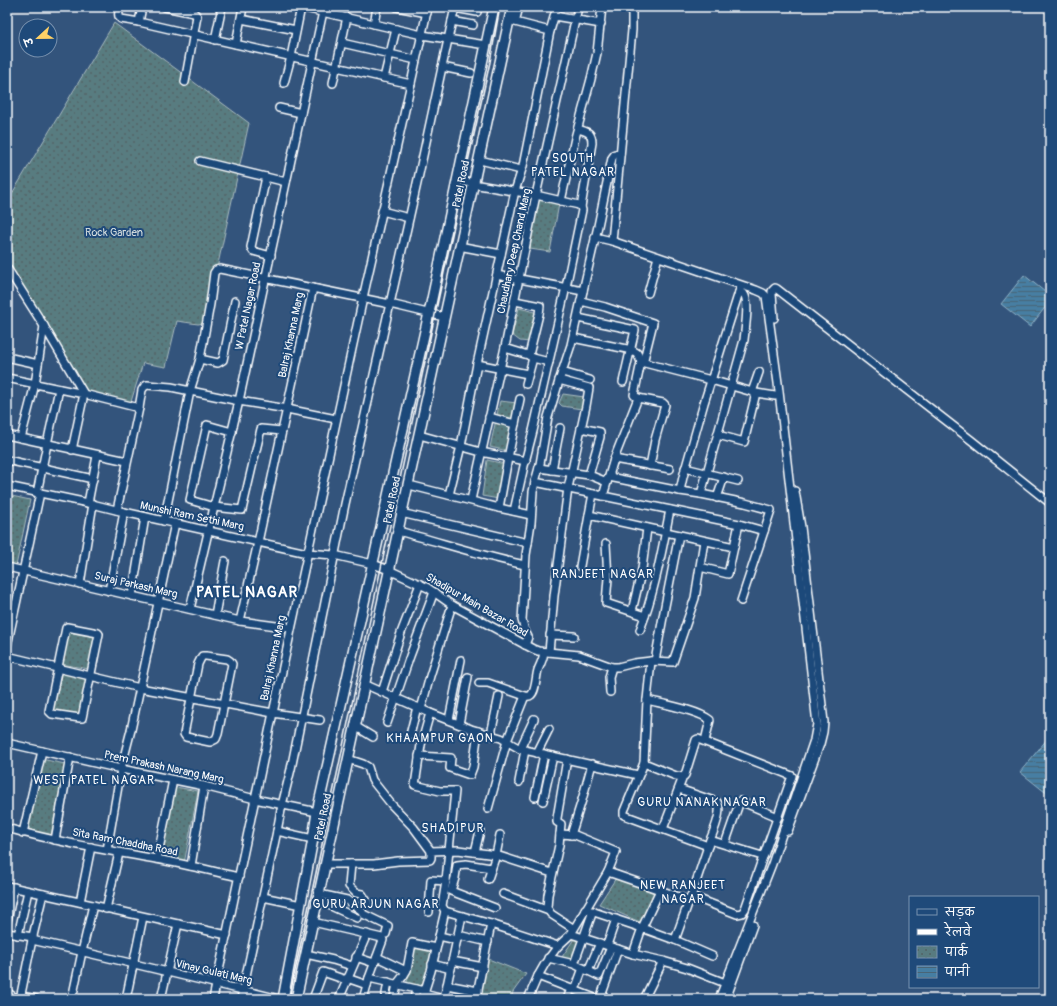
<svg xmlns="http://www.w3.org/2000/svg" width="1057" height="1006" font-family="Pangolin,'Playpen Sans Deva',sans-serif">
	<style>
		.park { fill: url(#park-dots); stroke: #acbdc0 }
		.water { fill: url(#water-rules); stroke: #90b2c7 }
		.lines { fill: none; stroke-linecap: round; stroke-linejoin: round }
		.minor-casing { stroke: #fff; stroke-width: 10 }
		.major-casing { stroke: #fff; stroke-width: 12 }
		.minor { stroke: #1f4a7a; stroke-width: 7 }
		.major { stroke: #1f4a7a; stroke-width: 9 }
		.rail { stroke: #fff; stroke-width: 1.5 }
		.labels { text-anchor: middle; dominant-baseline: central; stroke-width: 4; stroke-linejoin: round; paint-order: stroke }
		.street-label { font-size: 11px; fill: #fff; stroke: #1f4a7a }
		.park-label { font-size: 11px; fill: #d5dedf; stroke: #1f4a7a }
		.neighbourhood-label { font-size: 12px; letter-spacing: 1px; fill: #fff; stroke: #1f4a7a }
		.district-label { font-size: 15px; font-weight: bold; letter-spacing: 1px; fill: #fff; stroke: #1f4a7a }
	</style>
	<defs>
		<pattern id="park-dots" width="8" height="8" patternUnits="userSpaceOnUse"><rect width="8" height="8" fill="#587b80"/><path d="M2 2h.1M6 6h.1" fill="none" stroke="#526466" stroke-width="1.8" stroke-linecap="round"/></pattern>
		<pattern id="water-rules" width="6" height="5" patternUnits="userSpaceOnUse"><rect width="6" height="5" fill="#467ea2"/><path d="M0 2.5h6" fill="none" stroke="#496577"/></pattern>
	</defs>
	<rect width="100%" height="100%" fill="#33547c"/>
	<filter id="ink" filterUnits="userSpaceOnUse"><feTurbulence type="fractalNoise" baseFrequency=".025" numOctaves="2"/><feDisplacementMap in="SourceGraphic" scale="8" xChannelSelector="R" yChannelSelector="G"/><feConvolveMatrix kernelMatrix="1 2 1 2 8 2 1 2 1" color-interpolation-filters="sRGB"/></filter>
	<g filter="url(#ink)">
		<g class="park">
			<path d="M114,23l135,100 -44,200 -7,1 -21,-3 -11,46 -23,-4 -14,45 -45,-14 -77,-130v-62z"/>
			<path d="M538,199l21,5 -9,48 -20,-3 3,-22z"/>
			<path d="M519,308l19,5 -8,29 -10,-1 -8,-6z"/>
			<path d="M563,394l28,4 -3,12 -26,-4 -3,-3z"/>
			<path d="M500,401l17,2 -9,48 -18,-4z"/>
			<path d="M487,460l18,4 -6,35 -17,-3z"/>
			<path d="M7,495l23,5 -14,66 -9,-2z"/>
			<path d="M67,632l28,5 -6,32 -28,-5z"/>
			<path d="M57,672l30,6 -7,38 -30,-6z"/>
			<path d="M41,759l24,5 -14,72 -24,-5z"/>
			<path d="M175,787l23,4 -14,73 -23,-5z"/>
			<path d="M616,878l39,15 -13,30 -43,-19z"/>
			<path d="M417,939l17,7 -8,44 -20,-4z"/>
			<path d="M574,939l5,1 -6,21 -11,-4z"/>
			<path d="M486,958l40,16 -13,18 -2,7h-35z"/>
		</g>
		<g class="water">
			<path d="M1024,275l26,21v5l-20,26 -29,-23z"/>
			<path d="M1048,738l2,1v57l-30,-24z"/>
		</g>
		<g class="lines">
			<defs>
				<g id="minor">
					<path d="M120,7c-1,4 -3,9 1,12l18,3 272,62"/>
					<path d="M165,7l29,6 3,3 -12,66"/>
					<path d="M300,7l122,28 64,10"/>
					<path d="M397,7l30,6"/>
					<path d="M632,7v23l-20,211 144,49 7,3 3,3 12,87 39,341 -3,16 -42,124 -53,135"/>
					<path d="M455,8l22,4"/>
					<path d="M554,16l47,8"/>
					<path d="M241,19l55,11"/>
					<path d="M452,21l21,4"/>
					<path d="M139,22l3,-15"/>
					<path d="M374,24l3,-17"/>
					<path d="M550,31l7,-24"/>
					<path d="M215,40l7,-33"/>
					<path d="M342,43l74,17"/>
					<path d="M236,44l7,-37"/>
					<path d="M442,67l29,6"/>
					<path d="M384,78l12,-49"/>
					<path d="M284,83l7,-26 10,-50"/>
					<path d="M333,83l14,-66"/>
					<path d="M279,108l22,5"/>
					<path d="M578,129c9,3 14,3 14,14l-11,64"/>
					<path d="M200,161l86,21"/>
					<path d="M484,161l37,9"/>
					<path d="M266,177l-15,70 2,4 18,5"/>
					<path d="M457,179l16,5 63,11 43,10 2,2 1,3 -16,77 -33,144 -9,35 -10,45"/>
					<path d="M561,201l14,-63 16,-59 6,-26 5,-46"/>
					<path d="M382,211l27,7"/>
					<path d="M595,237l17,4"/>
					<path d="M464,247l37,7"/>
					<path d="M7,268l37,58 40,68 55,14"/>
					<path d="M497,275l22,5"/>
					<path d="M520,279l63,12 15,-65 14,-68 3,-4h5"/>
					<path d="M583,291l-12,54 -11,33 -12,39 -8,47 -5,18 204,42 25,7"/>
					<path d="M648,293l10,-36"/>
					<path d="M515,301l25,5 -1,8 -10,41"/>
					<path d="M581,301l24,6 48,16 -10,40"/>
					<path d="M578,318l57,12 -12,52"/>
					<path d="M774,318l-2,-24v-3l3,-3 2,1 194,151 79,63"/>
					<path d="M573,338l59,12 5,3 4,9 -7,33 2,2 2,1 -24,61 -11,37"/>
					<path d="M505,348l23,7 5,3 16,4"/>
					<path d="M7,357l31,7"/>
					<path d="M200,359l18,4 5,-3 12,-59"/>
					<path d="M641,362l70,18 45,13 -12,49 -26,-7"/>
					<path d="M477,364l51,10"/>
					<path d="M562,372l28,8"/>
					<path d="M7,378l77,16 -12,56"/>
					<path d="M526,384l7,-26"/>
					<path d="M752,392l7,-20"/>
					<path d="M756,393l19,3"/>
					<path d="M638,398l25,5 2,2 -10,35 -5,26"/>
					<path d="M489,417l26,7"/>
					<path d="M581,428l19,4v5l-11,38"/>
					<path d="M232,432l-25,-7 -17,75 24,7 28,3 19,-81 21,2"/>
					<path d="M7,435l120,26"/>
					<path d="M423,436l58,16 45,9"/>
					<path d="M21,438l14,-54 9,-58"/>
					<path d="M614,459l56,10"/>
					<path d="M7,460l86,19"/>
					<path d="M539,468l50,7 18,7"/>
					<path d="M685,468l53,13"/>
					<path d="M552,470l8,-42"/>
					<path d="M609,477l71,14 3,-14 21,-74 35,-111"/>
					<path d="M7,486l81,17 36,9 183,41 27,2 39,9 16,6 39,18 24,17 81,44 5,2 41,4 33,12h6l16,-4 17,-2 22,1 22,-64 9,-57"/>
					<path d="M413,486l86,22 9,-50 12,-59"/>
					<path d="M680,491l21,3 43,-154c1,-11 6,-38 0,-46l-5,-2 2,-5"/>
					<path d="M37,493l10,-49 12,-55"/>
					<path d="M593,494l-4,21 145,32"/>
					<path d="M701,494l44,9 26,7 -30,91"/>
					<path d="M449,495l12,-49 16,-82 38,-173 8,-25 27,-135 -35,-9 4,-15"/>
					<path d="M717,498l7,-21"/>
					<path d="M471,500l34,-153 31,-152 42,-188"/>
					<path d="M88,503l9,-47"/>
					<path d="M499,508l32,7"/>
					<path d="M117,510l22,-102 3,-18 2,-3 3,-2 24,2 68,14 48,8 49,10"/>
					<path d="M401,513l127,30"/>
					<path d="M164,521l26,-130 10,-32 10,-55 4,-31 2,-3 4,-1 170,35 54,13"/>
					<path d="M398,531c42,11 84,25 127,34"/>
					<path d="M606,544l2,34 -2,25 39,13"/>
					<path d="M580,566l9,-51"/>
					<path d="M7,567l233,54 51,7"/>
					<path d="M700,567l28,7 11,-50"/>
					<path d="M80,584l13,-80"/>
					<path d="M109,591l15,-79"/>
					<path d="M132,596l13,-79"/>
					<path d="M190,609l49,-208 85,-394"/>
					<path d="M632,611l10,-42 5,-41"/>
					<path d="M215,615l10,-54"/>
					<path d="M240,621l18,-79 55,-254"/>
					<path d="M67,627l31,6 1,1 -17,84h-2l-28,-4 -3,-3 17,-83z"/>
					<path d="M640,630c15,-39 22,-80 30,-120"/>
					<path d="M550,635l24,1"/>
					<path d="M525,645l3,-8 -3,-6 -3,-11 4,-65 5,-32 2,-31 2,-10"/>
					<path d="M7,646l33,-153"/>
					<path d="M549,652l5,-56 14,-108 18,-82 3,-18 -30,-8"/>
					<path d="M7,656l133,32 133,25 47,7"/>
					<path d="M202,656h4l21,3 3,2 2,3 -14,70 -2,5 -6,3 -24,-5 -2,-3 14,-70z"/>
					<path d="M651,661l-4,39 -3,63 32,13 7,1 2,-2 11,-35 2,-1 94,37 -28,79 -2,1 -52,-16 -17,51 -4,10 -29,-11 -18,38 33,12 14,-39"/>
					<path d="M655,661l10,-55 14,-71"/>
					<path d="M479,683h9l37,13c3,0 4,1 6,-1 5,-4 5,-19 7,-25 3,-8 5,-9 6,-18"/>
					<path d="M364,684l66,29 41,16 30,9 19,11 118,26"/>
					<path d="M382,692l19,-59 19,-49"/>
					<path d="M610,692l-1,-15 3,-10"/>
					<path d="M647,700c16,4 51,10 63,20l-5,21"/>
					<path d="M421,709l9,-33 22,-71"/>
					<path d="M430,713l-9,32 -6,40 25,6h15l-6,59 -3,31 -4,25 3,5 46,13"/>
					<path d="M449,720l12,-60"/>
					<path d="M387,723l23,-67 24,-64"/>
					<path d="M459,724l9,-47"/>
					<path d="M355,726l18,11"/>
					<path d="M491,734l8,-38"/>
					<path d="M410,735l7,-28"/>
					<path d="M7,743l114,26 83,17 51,13 62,13"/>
					<path d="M520,749l14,-30"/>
					<path d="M537,753l12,-24"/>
					<path d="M419,756l32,2 -1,10 20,7 3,-8 5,-36"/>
					<path d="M348,759l15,5 5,3 4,13 19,24 23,24 17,23"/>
					<path d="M644,763l-20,48v4l84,31"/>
					<path d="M519,782l6,-32"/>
					<path d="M679,789l38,13c6,8 -3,29 -7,38"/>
					<path d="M535,797l9,-43"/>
					<path d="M543,801l10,-45"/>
					<path d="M488,809l19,-68 18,-45"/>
					<path d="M7,828c49,14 99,22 149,31 28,5 56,12 83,18"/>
					<path d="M663,829l20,-52"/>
					<path d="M277,831l36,8"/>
					<path d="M788,831l32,-87 3,-12 1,-10 -23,-195 -6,-36"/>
					<path d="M23,833l19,-82"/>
					<path d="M560,834l1,-10 -4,-2v-4l10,-59"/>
					<path d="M571,835l11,-35 10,-36"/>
					<path d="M55,840l15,-83"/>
					<path d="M725,844l15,-43 38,16"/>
					<path d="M107,850l14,-81 10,-39 44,-207"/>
					<path d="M475,852l5,-21"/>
					<path d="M157,859l16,-79"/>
					<path d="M326,864h48l24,-3 32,-1 1,-2v-7l27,-1 38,5 56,18"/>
					<path d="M351,864l-2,22 7,7 6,1 6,9"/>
					<path d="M191,866l13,-80"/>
					<path d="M491,868l-25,-4 -9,1 -2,13 -4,13 44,17"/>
					<path d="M608,872l52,18"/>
					<path d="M488,879l8,-24 4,-20"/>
					<path d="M7,886l220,49"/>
					<path d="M319,894l28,6 15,11 1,3 25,12 -2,8"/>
					<path d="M503,894l46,17"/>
					<path d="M691,896l46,18 5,-1 3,-4 19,-55"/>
					<path d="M263,897l38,8"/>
					<path d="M318,900l39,18"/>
					<path d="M80,902l11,-55"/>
					<path d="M106,909l13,-56"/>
					<path d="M585,909l57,19 -9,26 30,7 -19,38"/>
					<path d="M429,912l2,-32 15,1"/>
					<path d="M7,921l7,-34"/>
					<path d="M313,922l69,16 1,2 -14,38 -6,21"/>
					<path d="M7,933l26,4"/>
					<path d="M571,934l62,20"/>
					<path d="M18,935l10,-44"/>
					<path d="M458,935l30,7"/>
					<path d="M439,936l18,4"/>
					<path d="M32,940c83,19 165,39 247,59"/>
					<path d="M675,940l37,16"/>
					<path d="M607,945l9,-26"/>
					<path d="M306,954l27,6 19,6"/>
					<path d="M356,957l18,6"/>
					<path d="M377,957l29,14"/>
					<path d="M548,958l26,6 25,12 12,-29"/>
					<path d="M452,961l31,6"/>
					<path d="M663,961l24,7 38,15"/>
					<path d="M432,964l19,5"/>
					<path d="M574,964l19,-53"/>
					<path d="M588,971l12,-28"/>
					<path d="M538,976l59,23"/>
					<path d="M347,978l20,7"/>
					<path d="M369,978l56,13"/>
					<path d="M447,985l31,6"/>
					<path d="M575,990l8,-22"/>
					<path d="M7,992l10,7"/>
					<path d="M424,994l19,5"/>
					<path d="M21,996l15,3"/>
					<path d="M20,999l12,-59 11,-46"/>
					<path d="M72,999l10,-47 11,-47"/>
					<path d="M126,999l17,-82"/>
					<path d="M161,999l17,-75"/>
					<path d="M213,999l60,-286 90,-415 65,-291"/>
					<path d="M241,999l36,-168 5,-26 9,-36 54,-265 73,-325 37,-172"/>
					<path d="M313,999l10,-27 23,8"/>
					<path d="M339,999l28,-65"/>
					<path d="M385,999l3,-17"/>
					<path d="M394,999l3,-15 7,-9 3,-5 5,-27 24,5"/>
					<path d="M414,999l2,-10"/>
					<path d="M422,999l9,-28 14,-60"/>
					<path d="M444,999l18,-83"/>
					<path d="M476,999l15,-75 67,22"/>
					<path d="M528,999l10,-23 8,-14 12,-16 13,-12 37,-62 8,-20 -41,-17 -15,-1 -1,11 -11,50 -1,13 4,6 23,15"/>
					<path d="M567,999l4,-10"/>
					<path d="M600,999l18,-50"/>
					<path d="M726,999l27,-74"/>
				</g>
				<g id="major">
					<path d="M283,999l30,-160 4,-27 112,-499 65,-306"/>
					<path d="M296,999l216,-992"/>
				</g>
			</defs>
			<use href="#minor" class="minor-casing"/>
			<use href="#major" class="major-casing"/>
			<use href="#minor" class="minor"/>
			<use href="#major" class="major"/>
			<path class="rail" d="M289,999l169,-792 32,-145 10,-55"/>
		</g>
	</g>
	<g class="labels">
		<g class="street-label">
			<text transform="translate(461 184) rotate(-78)">Patel Road</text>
			<text transform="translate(514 251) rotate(-78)">Chaudhary Deep Chand Marg</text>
			<text transform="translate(248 306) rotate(-78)">W Patel Nagar Road</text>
			<text transform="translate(291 335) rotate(-78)">Balraj Khanna Marg</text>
			<text transform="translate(392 500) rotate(-78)">Patel Road</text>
			<text transform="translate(192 516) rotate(12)">Munshi Ram Sethi Marg</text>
			<text transform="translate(136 585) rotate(13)">Suraj Parkash Marg</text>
			<text transform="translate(477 605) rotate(30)">Shadipur Main Bazar Road</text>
			<text transform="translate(273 658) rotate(-78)">Balraj Khanna Marg</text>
			<text transform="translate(164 767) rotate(12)">Prem Prakash Narang Marg</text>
			<text transform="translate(323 817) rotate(-78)">Patel Road</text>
			<text transform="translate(125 842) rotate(11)">Sita Ram Chaddha Road</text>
			<text transform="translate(214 972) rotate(13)">Vinay Gulati Marg</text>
		</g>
		<g class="park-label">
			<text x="114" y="232">Rock Garden</text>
		</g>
		<g class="neighbourhood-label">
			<text x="573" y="158">SOUTH<tspan x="573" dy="14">PATEL NAGAR</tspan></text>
			<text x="603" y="574">RANJEET NAGAR</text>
			<text x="440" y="738">KHAAMPUR GAON</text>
			<text x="94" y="780">WEST PATEL NAGAR</text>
			<text x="702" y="802">GURU NANAK NAGAR</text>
			<text x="453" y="828">SHADIPUR</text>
			<text x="683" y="885">NEW RANJEET<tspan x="683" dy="14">NAGAR</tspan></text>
			<text x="376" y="904">GURU ARJUN NAGAR</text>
		</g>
		<g class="district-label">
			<text x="247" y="592">PATEL NAGAR</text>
		</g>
	</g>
	<rect width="1057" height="1006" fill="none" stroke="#1f4a7a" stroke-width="24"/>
	<rect x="12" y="12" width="1033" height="982" fill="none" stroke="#fff" stroke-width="1.5" filter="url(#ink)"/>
	<rect x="909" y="896" width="130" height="92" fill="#1f4a7a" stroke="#7992af"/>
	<rect x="917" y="909" width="20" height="6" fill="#1f4a7a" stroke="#7992af"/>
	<text x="945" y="916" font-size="12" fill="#ffffff">सड़क</text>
	<rect x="917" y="929" width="20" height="6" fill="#ffffff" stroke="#7992af"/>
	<text x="945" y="936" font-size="12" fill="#ffffff">रेलवे</text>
	<rect x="917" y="946" width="20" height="12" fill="url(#park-dots)" stroke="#7992af"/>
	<text x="945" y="956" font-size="12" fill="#ffffff">पार्क</text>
	<rect x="917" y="966" width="20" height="12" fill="url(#water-rules)" stroke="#7992af"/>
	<text x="945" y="976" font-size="12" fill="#ffffff">पानी</text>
	<g transform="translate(38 38) rotate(248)"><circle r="19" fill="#1f4a7a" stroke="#7992af"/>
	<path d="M0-3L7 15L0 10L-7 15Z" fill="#ffd166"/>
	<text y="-6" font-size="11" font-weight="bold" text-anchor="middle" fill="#ffffff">उ</text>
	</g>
</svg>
